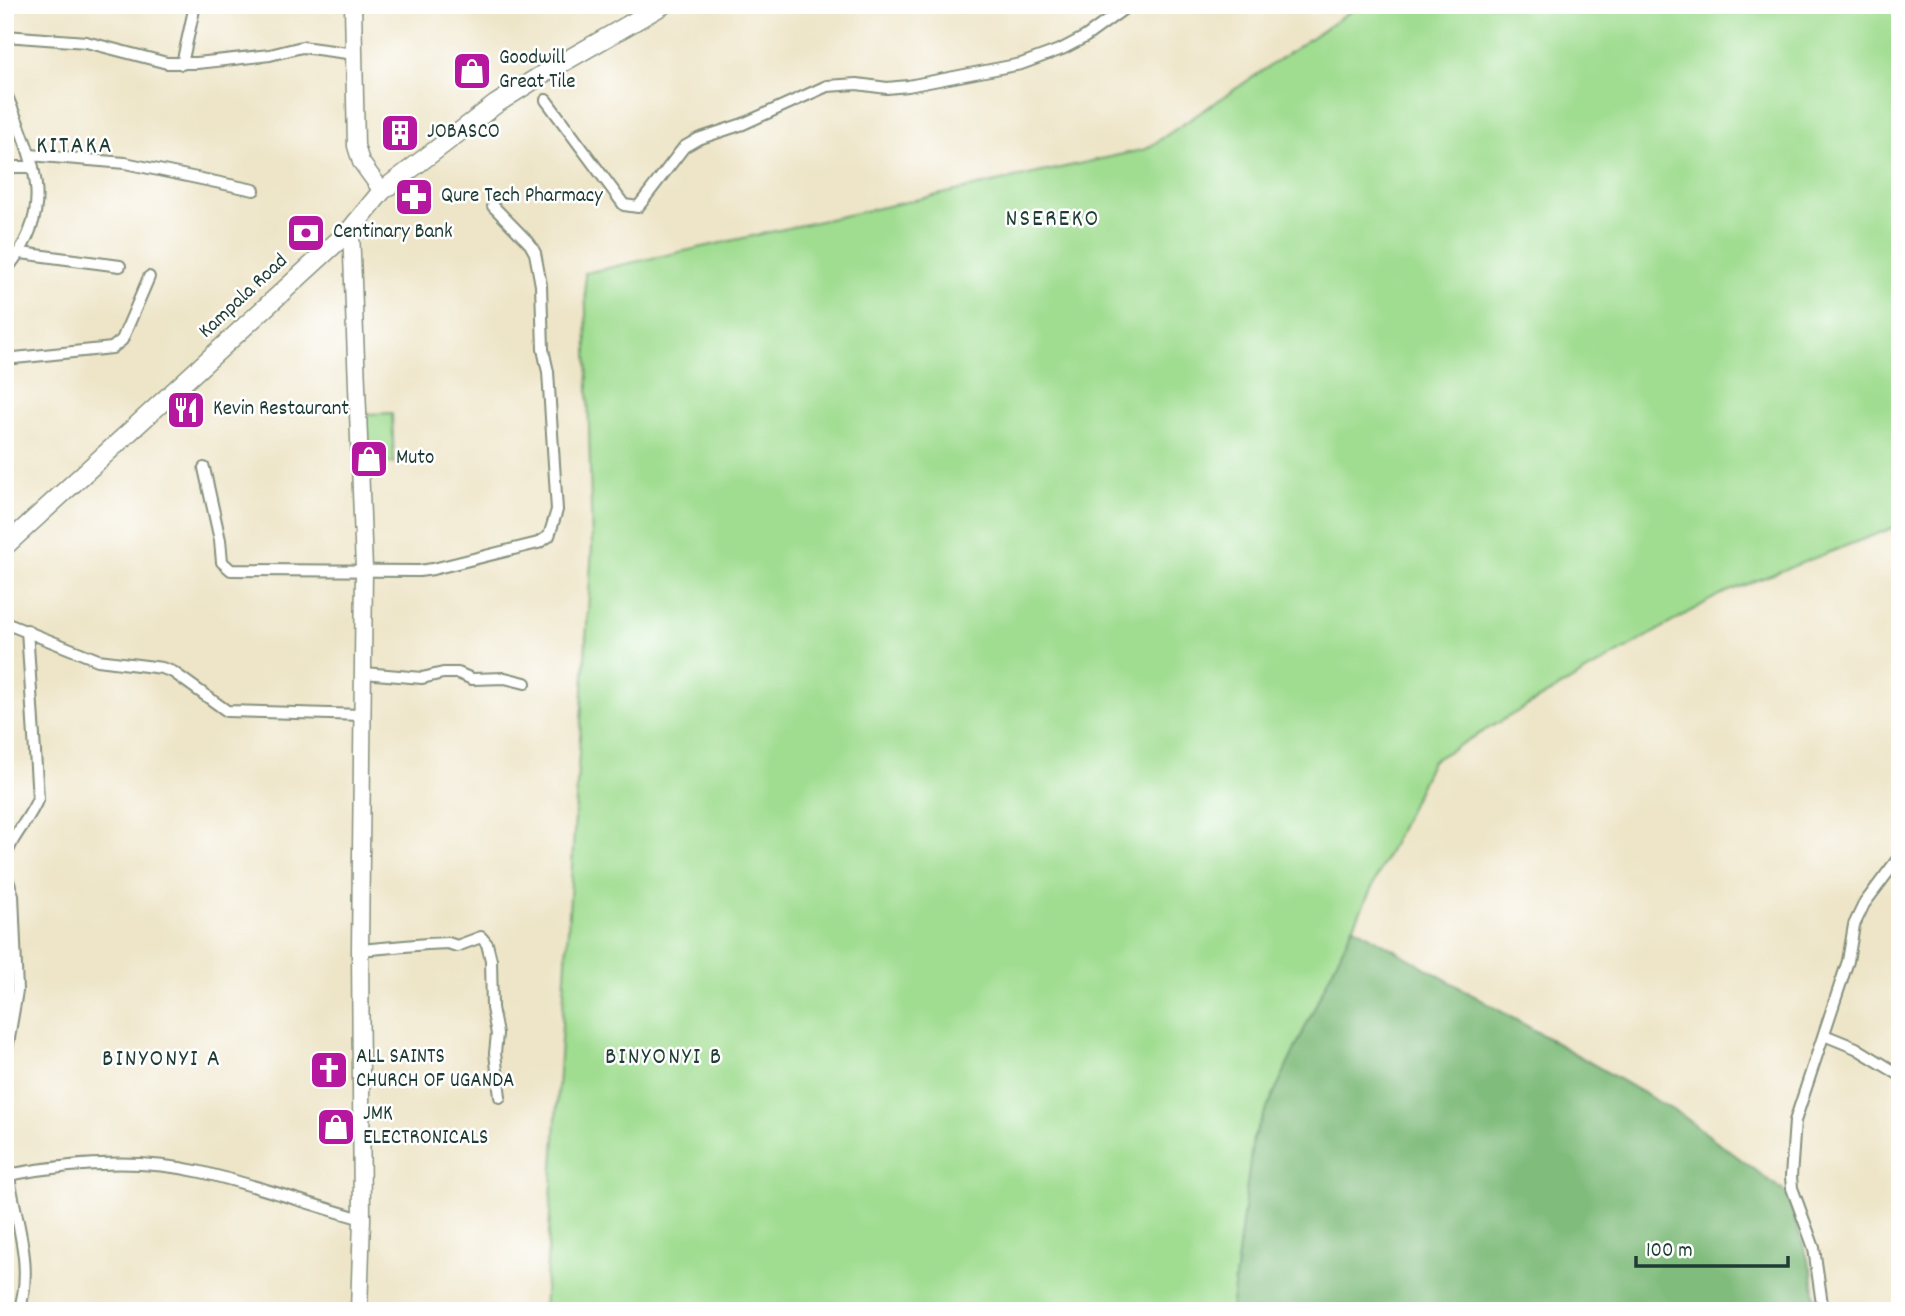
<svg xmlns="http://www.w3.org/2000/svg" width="1905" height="1316" font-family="Dekko,sans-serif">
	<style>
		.green { fill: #a0dd91; stroke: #608d62; stroke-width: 2 }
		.forest { fill: #80bc7b; stroke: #507c58; stroke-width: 2 }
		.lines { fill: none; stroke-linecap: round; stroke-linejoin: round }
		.street-casing { stroke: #86917e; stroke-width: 14 }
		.secondary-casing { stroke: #86917e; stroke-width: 19 }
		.primary-casing { stroke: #86917e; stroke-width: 21 }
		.street { stroke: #fff; stroke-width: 10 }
		.secondary { stroke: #fff; stroke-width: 16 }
		.primary { stroke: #fff; stroke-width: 18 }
		.labels { text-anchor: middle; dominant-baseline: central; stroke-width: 5; stroke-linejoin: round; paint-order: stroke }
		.poi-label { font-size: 21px; fill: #1f3d34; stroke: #fff; text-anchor: start }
		.street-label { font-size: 21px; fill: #1f3d34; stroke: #fff }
		.quarter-label { font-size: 24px; letter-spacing: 2px; fill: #1f3d34; stroke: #fff }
	</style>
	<rect width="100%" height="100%" fill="#fff"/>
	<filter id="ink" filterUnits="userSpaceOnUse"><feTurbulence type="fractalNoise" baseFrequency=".0143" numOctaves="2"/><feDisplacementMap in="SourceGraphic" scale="14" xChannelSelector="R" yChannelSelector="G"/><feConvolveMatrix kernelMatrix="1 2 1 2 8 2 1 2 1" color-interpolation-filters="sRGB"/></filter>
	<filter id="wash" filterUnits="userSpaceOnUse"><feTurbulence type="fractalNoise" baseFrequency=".00686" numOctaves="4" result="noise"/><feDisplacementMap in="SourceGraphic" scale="28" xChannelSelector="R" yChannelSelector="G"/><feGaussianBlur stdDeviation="1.57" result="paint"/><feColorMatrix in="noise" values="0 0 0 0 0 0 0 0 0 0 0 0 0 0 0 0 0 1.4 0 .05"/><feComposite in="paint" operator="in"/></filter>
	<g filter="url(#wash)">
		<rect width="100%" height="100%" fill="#eee5c8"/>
		<g class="green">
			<path d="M1360,5h540v520l-181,70 -287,166 -179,377 -22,173h-687l48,-765 -7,-273 561,-124z"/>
			<path d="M392,413l2,50 -20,1v-11h-7l-1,-39z"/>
		</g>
		<path class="forest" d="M1353,926l330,190 103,77 26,78 4,40h-585l22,-173z"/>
	</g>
	<g filter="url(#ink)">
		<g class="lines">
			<defs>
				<g id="street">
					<path d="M431,5h8"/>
					<path d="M5,36l81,6 81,21h30l73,-8 32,-8 53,7"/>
					<path d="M182,64l13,-59"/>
					<path d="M5,91c27,69 55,116 0,180"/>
					<path d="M546,100l78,105 14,2 46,-60 14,-8 45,-15 84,-38 30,-2 30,4 21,-2 113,-22 41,-15 23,-12 44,-32"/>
					<path d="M30,155l95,8 129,27"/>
					<path d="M5,167h28"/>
					<path d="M21,253l99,13"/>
					<path d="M5,359l107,-11 10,-8 27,-63"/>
					<path d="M204,468l16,72 2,22 9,8 188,1 14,-2 105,-26 11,-7 8,-26 -9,-138 -5,-23 -2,-64 -6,-32 -5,-9 -37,-38"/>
					<path d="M5,623l93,37 64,8 11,4 54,39 136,4"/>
					<path d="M364,673l58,5 21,-5h15l14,6 33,-1 20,5"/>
					<path d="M5,860c5,-23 25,-40 33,-62l-11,-168"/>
					<path d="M5,872l8,23 4,96 -12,70"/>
					<path d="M360,950l67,-6 21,-1 9,3 24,-9 6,7 4,16 1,48 5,26 -2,19 5,44"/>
					<path d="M1824,1035l32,13 44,27"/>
					<path d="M5,1139c1,12 2,25 4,38 7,45 25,89 10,134"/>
					<path d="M8,1175c63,-12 130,-17 193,-3 54,13 108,32 161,47"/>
					<path d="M1823,1311l-9,-63 -22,-60 -1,-11 4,-56 53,-160 6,-36 10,-21 36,-48"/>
				</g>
				<g id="secondary">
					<path d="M353,5l3,141 5,16 21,29"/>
					<path d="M351,229l13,340 -4,381 2,269 -3,92"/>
				</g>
				<path id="primary" d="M5,546l346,-317 31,-38 114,-87 52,-33 115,-66"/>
			</defs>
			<use href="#street" class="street-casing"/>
			<use href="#secondary" class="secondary-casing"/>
			<use href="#primary" class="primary-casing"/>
			<use href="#street" class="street"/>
			<use href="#secondary" class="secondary"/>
			<use href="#primary" class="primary"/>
		</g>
	</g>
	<defs>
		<symbol id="shop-square" viewBox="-11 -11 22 22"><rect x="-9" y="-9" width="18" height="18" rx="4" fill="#b5179e" stroke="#fff"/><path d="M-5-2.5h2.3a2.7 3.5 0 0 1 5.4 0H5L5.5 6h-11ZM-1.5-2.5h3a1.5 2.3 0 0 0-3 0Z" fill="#fff"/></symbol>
		<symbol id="building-square" viewBox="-11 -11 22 22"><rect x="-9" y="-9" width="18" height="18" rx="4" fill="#b5179e" stroke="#fff"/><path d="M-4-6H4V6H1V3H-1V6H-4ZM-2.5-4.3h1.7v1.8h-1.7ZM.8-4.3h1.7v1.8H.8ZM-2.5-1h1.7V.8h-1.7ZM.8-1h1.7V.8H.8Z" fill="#fff"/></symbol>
		<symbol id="pharmacy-square" viewBox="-11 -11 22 22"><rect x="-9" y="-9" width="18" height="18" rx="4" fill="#b5179e" stroke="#fff"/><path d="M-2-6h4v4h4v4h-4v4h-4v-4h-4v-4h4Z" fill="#fff"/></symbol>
		<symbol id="bank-square" viewBox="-11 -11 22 22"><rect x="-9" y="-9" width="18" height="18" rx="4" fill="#b5179e" stroke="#fff"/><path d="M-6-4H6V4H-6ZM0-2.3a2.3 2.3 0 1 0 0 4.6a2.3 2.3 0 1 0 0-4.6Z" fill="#fff"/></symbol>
		<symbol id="restaurant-square" viewBox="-11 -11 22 22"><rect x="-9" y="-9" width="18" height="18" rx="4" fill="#b5179e" stroke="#fff"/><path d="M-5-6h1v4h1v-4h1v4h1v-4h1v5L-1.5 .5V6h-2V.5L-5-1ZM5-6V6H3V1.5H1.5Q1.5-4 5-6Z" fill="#fff"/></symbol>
		<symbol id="church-square" viewBox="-11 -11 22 22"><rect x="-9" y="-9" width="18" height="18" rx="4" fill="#b5179e" stroke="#fff"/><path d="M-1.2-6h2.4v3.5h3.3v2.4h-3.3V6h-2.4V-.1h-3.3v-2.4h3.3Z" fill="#fff"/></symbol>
	</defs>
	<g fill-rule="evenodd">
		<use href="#shop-square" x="450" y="49" width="44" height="44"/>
		<use href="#building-square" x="378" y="111" width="44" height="44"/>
		<use href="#pharmacy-square" x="392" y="175" width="44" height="44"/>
		<use href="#bank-square" x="284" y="211" width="44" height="44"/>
		<use href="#restaurant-square" x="164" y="388" width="44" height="44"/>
		<use href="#shop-square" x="347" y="437" width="44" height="44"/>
		<use href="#church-square" x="307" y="1048" width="44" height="44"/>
		<use href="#shop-square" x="314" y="1105" width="44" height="44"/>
	</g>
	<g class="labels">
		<g class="poi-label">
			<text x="499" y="59">Goodwill<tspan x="499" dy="24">Great Tile</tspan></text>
			<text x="427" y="133">JOBASCO</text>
			<text x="441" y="197">Qure Tech Pharmacy</text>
			<text x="333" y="233">Centinary Bank</text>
			<text x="213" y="410">Kevin Restaurant</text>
			<text x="396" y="459">Muto</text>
			<text x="356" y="1058">ALL SAINTS<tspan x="356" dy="24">CHURCH OF UGANDA</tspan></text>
			<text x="363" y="1115">JMK<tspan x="363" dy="24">ELECTRONICALS</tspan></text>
		</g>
		<g class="street-label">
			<text transform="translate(244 297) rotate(-43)">Kampala Road</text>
		</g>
		<g class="quarter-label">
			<text x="75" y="147">KITAKA</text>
			<text x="1053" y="220">NSEREKO</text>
			<text x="664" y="1058">BINYONYI B</text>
			<text x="162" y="1060">BINYONYI A</text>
		</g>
	</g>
	<rect width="1905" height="1316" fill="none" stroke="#fff" stroke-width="28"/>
	<path d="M1636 1256v10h152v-10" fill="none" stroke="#1f3d34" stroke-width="3.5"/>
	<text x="1646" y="1256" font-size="21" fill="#1f3d34" stroke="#ffffff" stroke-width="5" paint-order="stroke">100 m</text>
</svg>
